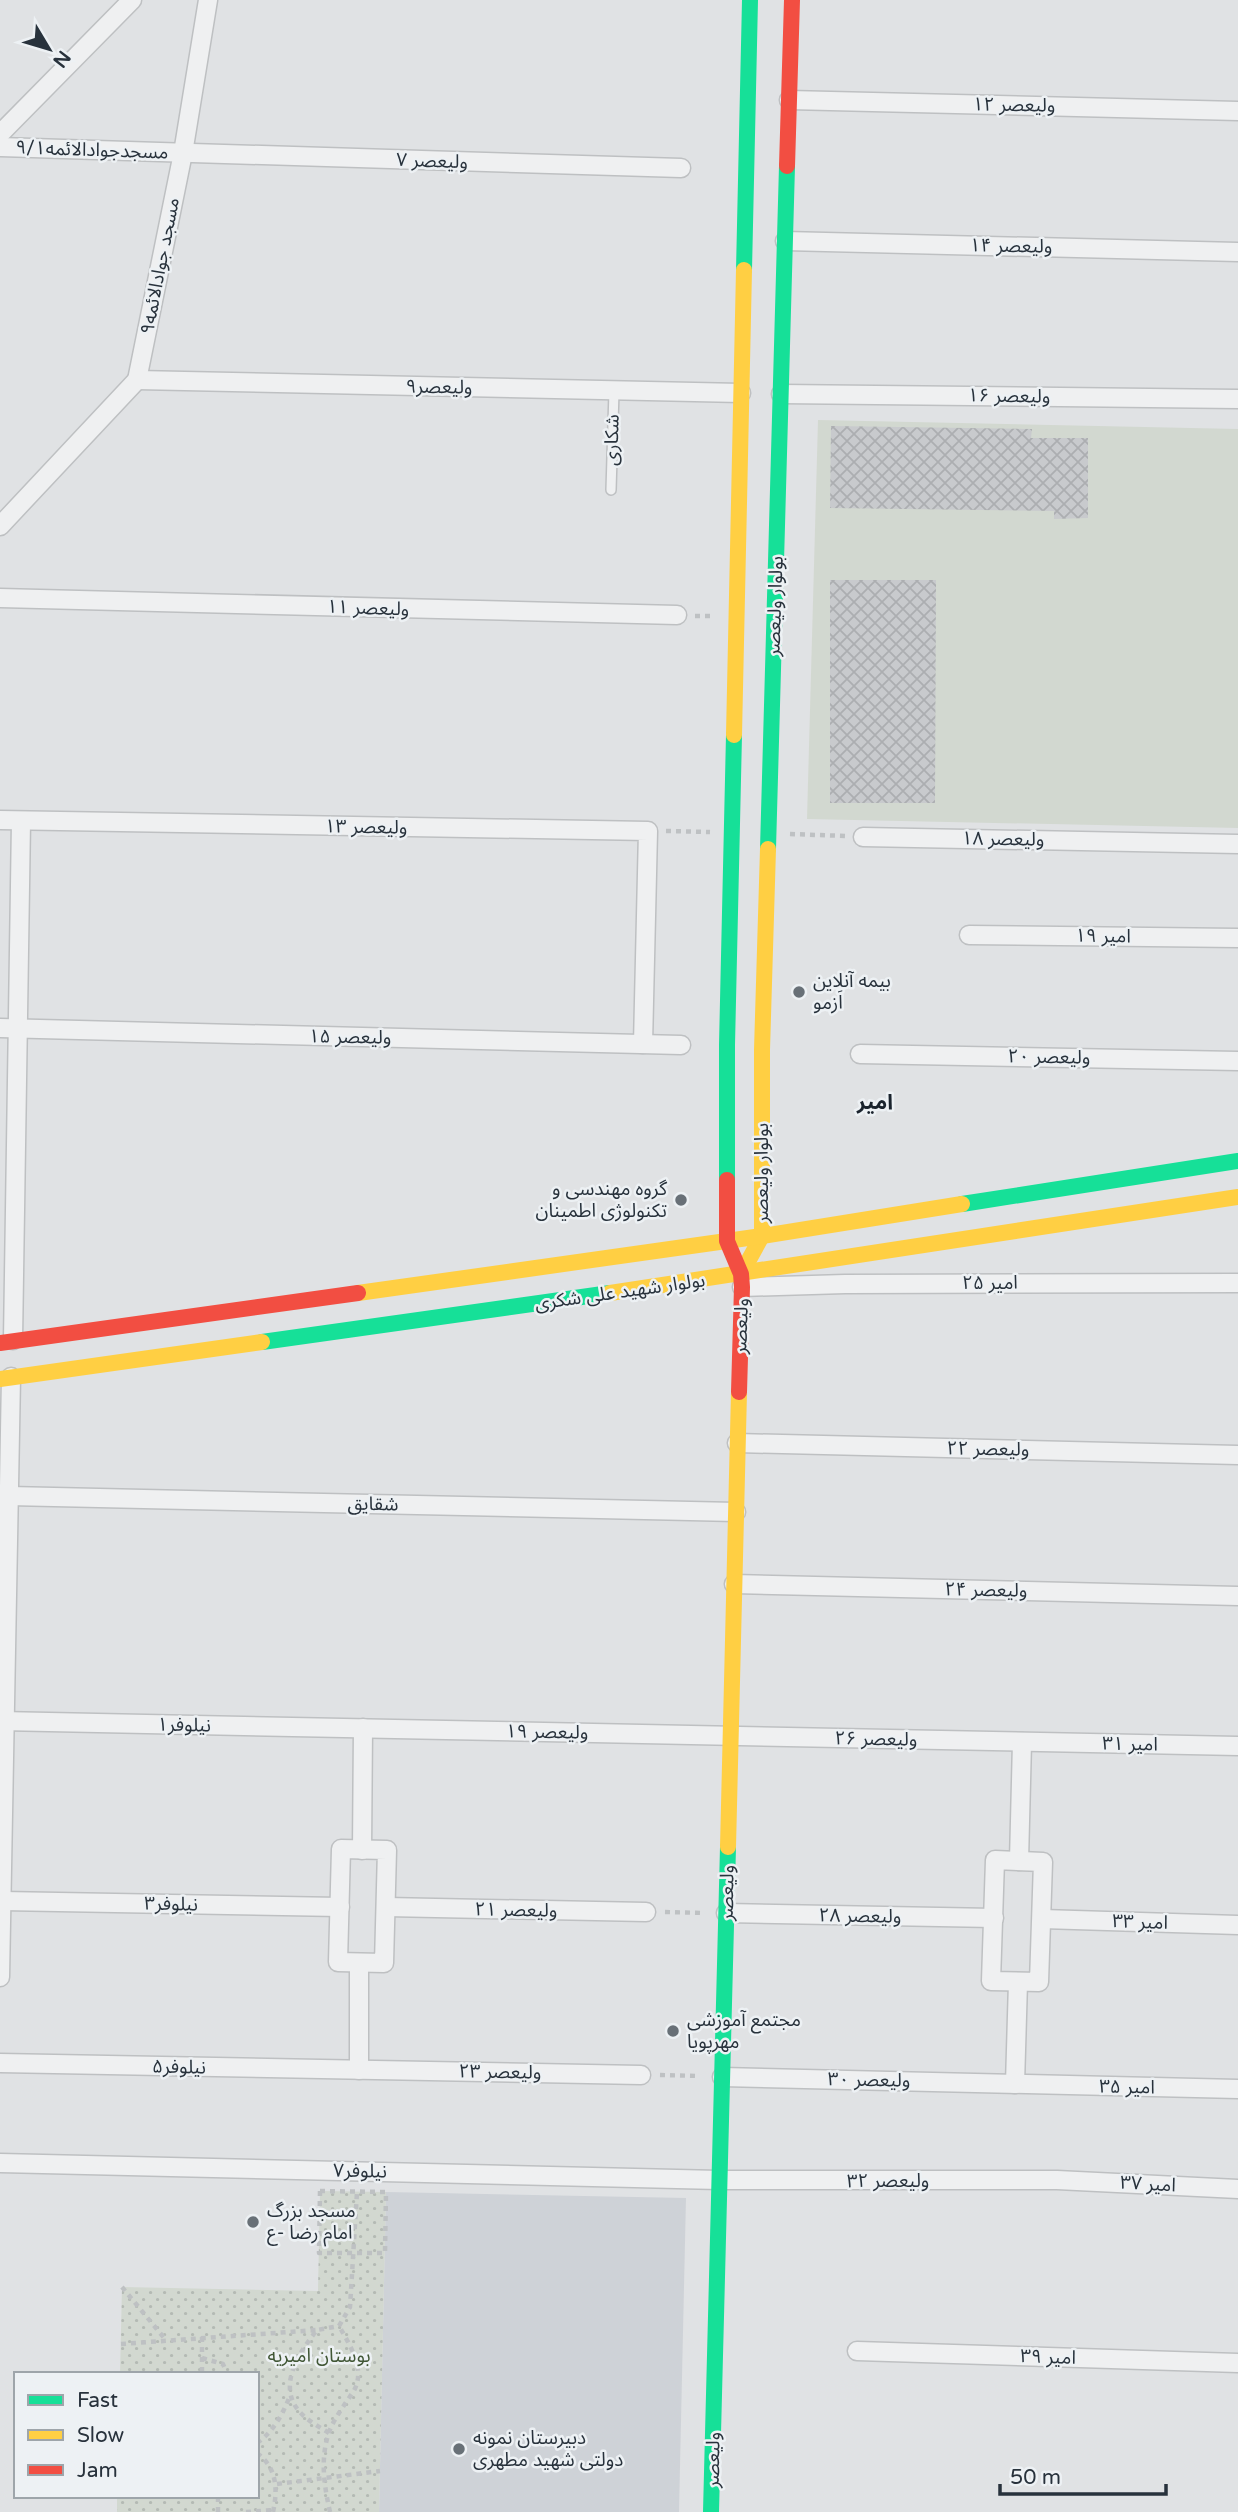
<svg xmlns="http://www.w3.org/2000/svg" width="1238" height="2512" font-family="'Varela Round','Noto Sans Arabic',sans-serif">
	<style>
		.built { fill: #ced2d7 }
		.green { fill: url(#green-dots) }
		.pitch { fill: #d2d8d0 }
		.building { fill: url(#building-cross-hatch) }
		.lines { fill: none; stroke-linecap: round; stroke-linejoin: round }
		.lane-casing { stroke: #bec0c2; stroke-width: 12 }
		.street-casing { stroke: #bec0c2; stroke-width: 21 }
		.path { stroke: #bec1c3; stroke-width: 4.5; stroke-dasharray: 5 5; stroke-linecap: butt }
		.lane { stroke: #eff0f1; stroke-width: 9 }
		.street { stroke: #eff0f1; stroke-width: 18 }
		.fast { stroke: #16e098; stroke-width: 16 }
		.slow { stroke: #ffcf43; stroke-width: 16 }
		.jam { stroke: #f24e42; stroke-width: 16 }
		.poi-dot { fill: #687077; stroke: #edf1f4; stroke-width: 2.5 }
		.labels { text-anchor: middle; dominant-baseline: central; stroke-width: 5; stroke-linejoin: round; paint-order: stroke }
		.street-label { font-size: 19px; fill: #28323c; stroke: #edf1f4 }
		.poi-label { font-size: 19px; fill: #28323c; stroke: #edf1f4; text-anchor: start }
		.park-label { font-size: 19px; fill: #415736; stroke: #edf1f4 }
		.neighbourhood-label { font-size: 21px; font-weight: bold; fill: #1a232d; stroke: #edf1f4 }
	</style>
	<defs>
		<pattern id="green-dots" width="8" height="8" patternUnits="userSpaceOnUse" patternTransform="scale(1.75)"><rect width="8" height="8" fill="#d2d8d0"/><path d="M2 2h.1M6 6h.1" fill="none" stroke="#b4bab4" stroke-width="1.8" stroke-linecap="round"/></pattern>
		<pattern id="building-cross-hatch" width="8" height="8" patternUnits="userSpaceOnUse" patternTransform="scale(1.75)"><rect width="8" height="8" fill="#c8cacd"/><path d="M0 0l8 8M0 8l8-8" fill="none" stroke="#acaeb1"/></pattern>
	</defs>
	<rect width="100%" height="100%" fill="#e0e2e4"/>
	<path class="built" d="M386,2192l300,6 -7,314h-300z"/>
	<path class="green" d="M320,2191l66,1 -7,320h-262v-16h140v-122h-137l2,-87 196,4z"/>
	<path class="pitch" d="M818,420l420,9v399l-431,-9z"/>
	<g class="building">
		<path d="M831,426l201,3 -1,9h57v80l-34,1v-8l-224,-3z"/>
		<path d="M830,580h106l-1,223h-105z"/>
	</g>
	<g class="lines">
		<defs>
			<path id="lane" d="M611,490l3,-99"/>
			<g id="street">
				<path d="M789,100l449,11"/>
				<path d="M0,134l132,-134"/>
				<path d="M0,147l681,21"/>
				<path d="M785,241l453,11"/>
				<path d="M137,380l604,13"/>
				<path d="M137,380l46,-227 25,-153"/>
				<path d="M781,394l457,5"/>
				<path d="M0,526l137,-146"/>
				<path d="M0,598l677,17"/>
				<path d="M0,820l648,11 -5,213"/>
				<path d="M863,837l375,7"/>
				<path d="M969,935l269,3"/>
				<path d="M0,1028l681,17"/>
				<path d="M860,1054l378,7"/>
				<path d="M742,1287l103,-3 393,-1"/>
				<path d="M13,1340l8,-519"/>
				<path d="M737,1443l501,12"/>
				<path d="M9,1496l727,16"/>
				<path d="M734,1584l504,12"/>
				<path d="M0,1721l1238,25"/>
				<path d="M341,1849l46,1 -3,113 -46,-1z"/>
				<path d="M362,1850l1,-122"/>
				<path d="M995,1860l48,2 -4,120 -48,-1z"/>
				<path d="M1019,1861l3,-119"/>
				<path d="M2,1901l338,6"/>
				<path d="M386,1907l260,5"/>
				<path d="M726,1913l268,5"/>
				<path d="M1042,1919l196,6"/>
				<path d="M0,1977l11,-600"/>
				<path d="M0,2063l641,12"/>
				<path d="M359,2070v-107"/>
				<path d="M722,2077l516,12"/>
				<path d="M1015,2084l3,-102"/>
				<path d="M0,2163l719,17h338l181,9"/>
				<path d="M857,2351l381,12"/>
			</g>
		</defs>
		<use href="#lane" class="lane-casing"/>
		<use href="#street" class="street-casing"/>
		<g class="path">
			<path d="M695,616h20"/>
			<path d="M666,831l44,1"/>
			<path d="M790,834l57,2"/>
			<path d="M665,1912l40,1"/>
			<path d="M660,2075l40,1"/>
			<path d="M320,2191l66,1 -1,61h-66z"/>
			<path d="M122,2287l43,52"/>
			<path d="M339,2326l11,-19 7,-115"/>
			<path d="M202,2337v37"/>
			<path d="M121,2344l196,-14"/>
			<path d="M202,2358l21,6 4,10"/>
			<path d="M329,2433c-8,-5 -17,-10 -24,-16 -31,-26 -8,-62 12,-87l22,-4"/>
			<path d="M257,2443c17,-12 25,-28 33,-47"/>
			<path d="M257,2453c20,15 21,36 16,59"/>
			<path d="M277,2484l103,-13"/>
			<path d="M218,2512v-16"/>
			<path d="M246,2512l28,-2"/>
			<path d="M330,2512c-6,-27 -10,-53 -1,-80 5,-13 14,-25 22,-37 17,-22 0,-48 -12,-69"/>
		</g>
		<use href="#lane" class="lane"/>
		<use href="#street" class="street"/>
		<g class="fast">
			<path d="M744,270l6,-270"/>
			<path d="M768,849l19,-683"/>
			<path d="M727,1180v-135l7,-310"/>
			<path d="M962,1204l276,-43"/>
			<path d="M262,1342l348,-49"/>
			<path d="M711,2512l17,-665"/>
		</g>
		<g class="slow">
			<path d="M734,735l10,-465"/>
			<path d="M741,1274l21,-38v-186l6,-201"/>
			<path d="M358,1293l404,-57 200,-32"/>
			<path d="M610,1293l628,-96"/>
			<path d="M0,1379l262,-37"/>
			<path d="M728,1847l11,-455"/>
		</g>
		<g class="jam">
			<path d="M787,166l5,-166"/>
			<path d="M727,1180v61l14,33 1,13 -3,105"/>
			<path d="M0,1343l358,-50"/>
		</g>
	</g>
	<g class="poi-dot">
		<circle cx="799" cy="992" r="7"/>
		<circle cx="681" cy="1200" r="7"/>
		<circle cx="673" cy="2031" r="7"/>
		<circle cx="253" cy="2222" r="7"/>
		<circle cx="459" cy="2449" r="7"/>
	</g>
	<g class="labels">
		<g class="street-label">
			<text transform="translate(1014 105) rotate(1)">ولیعصر ۱۲</text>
			<text transform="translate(92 150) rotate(2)">مسجدجوادالائمه۹/۱</text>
			<text transform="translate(432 161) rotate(2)">ولیعصر ۷</text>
			<text transform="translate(1011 246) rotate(1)">ولیعصر ۱۴</text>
			<text transform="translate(160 266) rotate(-79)">مسجد جوادالائمه۹</text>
			<text transform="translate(439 387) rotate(1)">ولیعصر۹</text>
			<text transform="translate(1009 396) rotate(1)">ولیعصر ۱۶</text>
			<text transform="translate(612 440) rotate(-88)">شکاری</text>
			<text transform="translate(775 606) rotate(-88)">بولوار ولیعصر</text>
			<text transform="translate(368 608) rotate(2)">ولیعصر ۱۱</text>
			<text transform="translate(366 827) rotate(1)">ولیعصر ۱۳</text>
			<text transform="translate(1003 839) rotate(1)">ولیعصر ۱۸</text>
			<text transform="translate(1103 936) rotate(1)">امیر ۱۹</text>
			<text transform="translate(350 1037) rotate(1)">ولیعصر ۱۵</text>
			<text transform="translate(1049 1057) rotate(1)">ولیعصر ۲۰</text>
			<text transform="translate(762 1173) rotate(-90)">بولوار ولیعصر</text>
			<text x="990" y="1283">امیر ۲۵</text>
			<text transform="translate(620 1292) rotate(-8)">بولوار شهید علی شکری</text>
			<text transform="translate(741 1326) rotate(-88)">ولیعصر</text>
			<text transform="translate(988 1449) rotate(1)">ولیعصر ۲۲</text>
			<text transform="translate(373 1504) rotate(1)">شقایق</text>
			<text transform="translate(986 1590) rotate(1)">ولیعصر ۲۴</text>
			<text transform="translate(184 1725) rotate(1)">نیلوفر۱</text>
			<text transform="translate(547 1732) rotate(1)">ولیعصر ۱۹</text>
			<text transform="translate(876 1739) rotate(1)">ولیعصر ۲۶</text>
			<text transform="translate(1130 1744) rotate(1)">امیر ۳۱</text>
			<text transform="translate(727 1893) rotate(-89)">ولیعصر</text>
			<text transform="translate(171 1904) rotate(1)">نیلوفر۳</text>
			<text transform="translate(516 1910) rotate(1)">ولیعصر ۲۱</text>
			<text transform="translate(860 1916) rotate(1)">ولیعصر ۲۸</text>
			<text transform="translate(1140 1922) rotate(2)">امیر ۳۳</text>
			<text transform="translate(179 2067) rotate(1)">نیلوفر۵</text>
			<text transform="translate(500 2072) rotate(1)">ولیعصر ۲۳</text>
			<text transform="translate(869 2080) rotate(1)">ولیعصر ۳۰</text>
			<text transform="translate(1127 2087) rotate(1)">امیر ۳۵</text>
			<text transform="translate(360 2171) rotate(1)">نیلوفر۷</text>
			<text x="888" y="2181">ولیعصر ۳۲</text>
			<text transform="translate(1148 2184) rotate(3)">امیر ۳۷</text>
			<text transform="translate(1048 2357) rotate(2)">امیر ۳۹</text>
			<text transform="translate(713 2460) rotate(-89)">ولیعصر</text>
		</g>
		<g class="poi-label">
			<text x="813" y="981">بیمه آنلاین<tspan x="813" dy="22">اَزمو</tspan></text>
			<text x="667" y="1189" text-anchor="end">گروه مهندسی و<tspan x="667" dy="22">تکنولوژی اطمینان</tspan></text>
			<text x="687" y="2020">مجتمع آموزشی<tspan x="687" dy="22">مهرپویا</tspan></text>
			<text x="267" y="2211">مسجد بزرگ<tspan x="267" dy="22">امام رضا -ع</tspan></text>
			<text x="473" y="2438">دبیرستان نمونه<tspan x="473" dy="22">دولتی شهید مطهری</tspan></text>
		</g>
		<g class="park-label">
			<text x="319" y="2356">بوستان امیریه</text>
		</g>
		<g class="neighbourhood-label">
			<text x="875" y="1102">امیر</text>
		</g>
	</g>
	<rect x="14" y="2372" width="245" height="126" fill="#edf1f4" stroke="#9ea5aa" stroke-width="2"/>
	<rect x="28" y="2395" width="35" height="10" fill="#16e098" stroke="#9ea5aa" stroke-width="2"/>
	<text x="77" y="2407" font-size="21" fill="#28323c">Fast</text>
	<rect x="28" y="2430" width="35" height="10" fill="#ffcf43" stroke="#9ea5aa" stroke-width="2"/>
	<text x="77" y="2442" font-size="21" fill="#28323c">Slow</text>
	<rect x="28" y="2465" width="35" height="10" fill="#f24e42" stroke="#9ea5aa" stroke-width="2"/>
	<text x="77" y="2477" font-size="21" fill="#28323c">Jam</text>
	<g transform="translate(49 49) rotate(128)" stroke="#edf1f4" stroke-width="5" paint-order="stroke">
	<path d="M0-5L12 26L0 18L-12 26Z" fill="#28323c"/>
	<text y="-10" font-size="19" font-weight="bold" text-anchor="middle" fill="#28323c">N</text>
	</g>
	<path d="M1000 2484v10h166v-10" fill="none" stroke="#28323c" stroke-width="3.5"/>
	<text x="1010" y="2484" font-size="21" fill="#28323c" stroke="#edf1f4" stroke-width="5" paint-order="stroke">50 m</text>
</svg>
